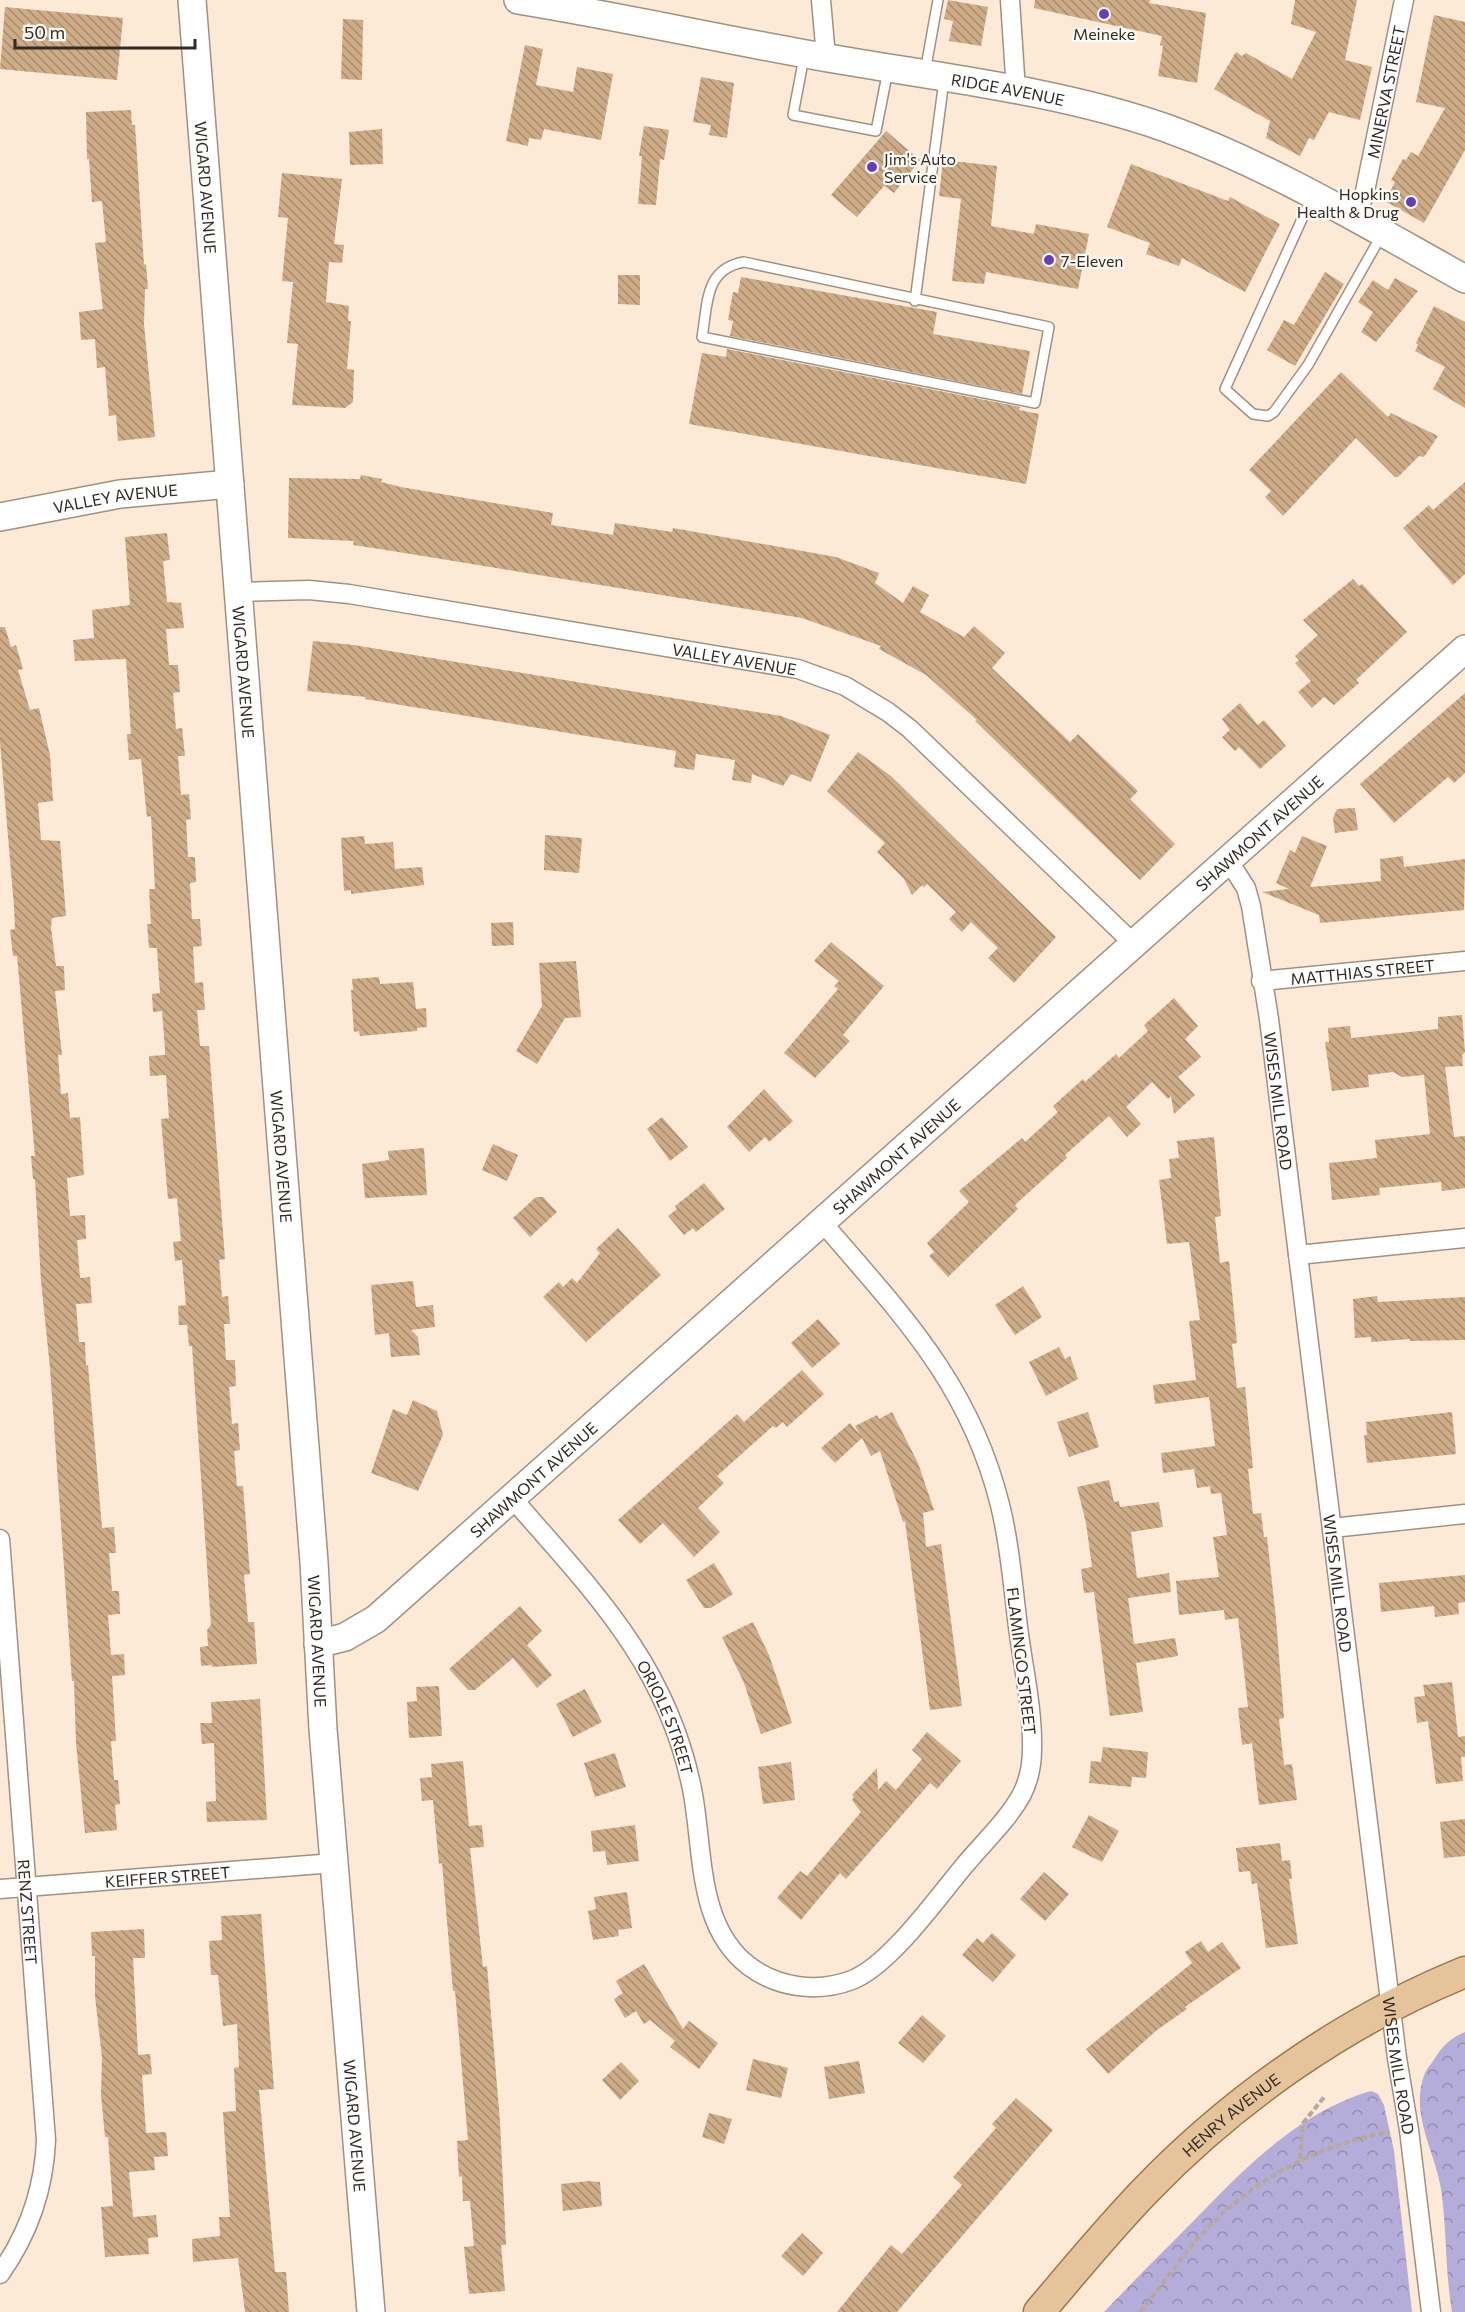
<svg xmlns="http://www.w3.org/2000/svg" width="1465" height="2312" font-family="Commissioner,sans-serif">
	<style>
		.forest { fill: url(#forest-crowns) }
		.building { fill: url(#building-back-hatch) }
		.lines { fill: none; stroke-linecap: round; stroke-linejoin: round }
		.lane-casing { stroke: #a19180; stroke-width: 12 }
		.street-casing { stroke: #a19180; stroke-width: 21 }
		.secondary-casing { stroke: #a19180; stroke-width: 30 }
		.primary-casing { stroke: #9c7546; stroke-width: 33 }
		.path { stroke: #b7a99a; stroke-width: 4; stroke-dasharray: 6 3; stroke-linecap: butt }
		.lane { stroke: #fff; stroke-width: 9 }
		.street { stroke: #fff; stroke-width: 18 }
		.secondary { stroke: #fff; stroke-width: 27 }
		.primary { stroke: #e6c49b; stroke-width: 30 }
		.poi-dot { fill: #6440b8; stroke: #fefaf6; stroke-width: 2 }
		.labels { text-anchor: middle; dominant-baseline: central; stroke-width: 4.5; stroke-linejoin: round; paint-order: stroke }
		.poi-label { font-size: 16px; fill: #322b24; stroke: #fefaf6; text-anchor: start }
		.street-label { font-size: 16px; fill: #322b24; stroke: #fefaf6 }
	</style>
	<defs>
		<pattern id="forest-crowns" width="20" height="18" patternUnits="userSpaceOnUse" patternTransform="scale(1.5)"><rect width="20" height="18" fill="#b4add9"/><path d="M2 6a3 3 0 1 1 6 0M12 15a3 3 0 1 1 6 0" fill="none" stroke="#938db0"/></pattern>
		<pattern id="building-back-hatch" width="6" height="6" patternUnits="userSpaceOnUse" patternTransform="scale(1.5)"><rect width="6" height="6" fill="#cdac87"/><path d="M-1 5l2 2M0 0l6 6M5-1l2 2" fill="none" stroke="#a78c6e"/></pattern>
	</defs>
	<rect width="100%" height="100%" fill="#fcead7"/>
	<g class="forest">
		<path d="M1465,2032v280h-13c-7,-41 -5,-82 -11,-123 -6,-38 -32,-76 -16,-116 2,-5 7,-10 10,-15 8,-13 16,-20 30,-26z"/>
		<path d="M1371,2091l7,3 6,11 10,46 18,161h-308c36,-38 73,-74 110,-112 43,-44 96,-92 157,-109z"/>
	</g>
	<g class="building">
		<path d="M948,0l40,7 -7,39 -32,-5 4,-20 -9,-2z"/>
		<path d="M1035,0h115l-1,3 57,10 -9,70 -39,-7 5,-30 -3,-1 2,-9 -128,-28z"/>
		<path d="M1295,0h62l-12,60 27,7 -12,53 -31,-8 -15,28 -5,-2 -9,18 -34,-18 4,-17 -56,-32 22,-37 6,4 4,-3 46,26 24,-47 -25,-8z"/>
		<path d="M5,7l118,11 -6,62 -117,-11z"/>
		<path d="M1434,15l31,7v128l-41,73 -39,-22 10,-19 -4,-2 12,-21 3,1 5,-8 7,4 27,-48 -29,-6z"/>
		<path d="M343,19l20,1 -1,60 -21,-1z"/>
		<path d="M525,45l18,4 -7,36 37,7 4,-25 36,7 -12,66 -57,-11 -3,11 -12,-2 -1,8 -22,-5z"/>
		<path d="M701,77l33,6 -7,55 -18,-3 2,-10 -18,-3z"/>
		<path d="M131,110l1,15h3l9,140 2,-1 2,25h-3l-1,35 11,113 -37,4 -2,-26 -7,1 -4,-49 -8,1 -2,-29 -14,1 -2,-28 24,-3 -8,-66 11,-1 -4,-41 -10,1 -3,-43h-2l-1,-47z"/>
		<path d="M644,126l25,4 -5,30 -4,-1 -4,46 -18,-1 4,-48h-3z"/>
		<path d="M382,129l1,35 -33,1 -1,-33z"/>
		<path d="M886,131l34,29 -26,33 -10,-7 -27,31 -26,-22z"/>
		<path d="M943,160l54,6 -6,60 43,8 2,-10 53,10 -11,55 -92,-17 -2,12 -32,-3 9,-82 -22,-3z"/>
		<path d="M1131,164l97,37 2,-4 50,27 -35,68 -63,-34 -3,8 -33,-12 4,-11 -43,-16z"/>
		<path d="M282,173l60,6 -8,65 10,1 -2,18 -13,-1 -3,40 23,4 -1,15h3l-4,48 7,1 -1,32 -8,6 -53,-3 6,-61 -11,-1 6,-61 -11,-1 6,-63 -10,-1z"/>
		<path d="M1325,272l19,12 -49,82 -28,-16 17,-30 10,5z"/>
		<path d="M618,275h22v30l-22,-1z"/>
		<path d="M741,277l196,35 -4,22 97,17 -8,43 -292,-58 3,-15 -5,-1 5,-28 5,1z"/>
		<path d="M1395,278l23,13 -42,51 -15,-10 12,-20 -15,-10 15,-22 15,10z"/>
		<path d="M1434,306l31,16v86l-32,-19 12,-22 -30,-16 3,-6 -2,-2z"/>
		<path d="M727,349l293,58 -1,3 20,4 -13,70 -337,-60 13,-71 24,4z"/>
		<path d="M1341,372l47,45 3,-4 47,23 -14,21 -5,-1 -21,21h-3l-39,-39 -73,78 -18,-19 6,-6 -22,-21z"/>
		<path d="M361,475l21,4 -1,3 20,5 152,26 -2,12 39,6 23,4 2,-12 57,9 1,-4 163,29 43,16 -4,10 28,20 10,-17 16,9 -9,17 44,25 10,-11 31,27 -13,15 78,74 8,-8 60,57 -8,8 45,45 -35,36 -165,-159 2,-1 -51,-45 -47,-26 2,-3 -79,-28 -416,-68 -33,-5 1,-4 -66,-3 1,-60 71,1z"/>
		<path d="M1465,482v92l-12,11 -50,-57 26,-23 4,5z"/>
		<path d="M167,533l3,27 -7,1 4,41 14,1 3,25 -18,1 3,36h9l2,27 -7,1 3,36 6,-1 3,28h-7l3,39 8,-1 2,25 -5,1 2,37h7l1,25 -6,1 2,36h8l2,27 -9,1 2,36 8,-1 2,28h-8l3,36h9l16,213 -6,1 3,37 6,-1 2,28h-6l2,36h9l1,26 -7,1 3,37 6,-1 2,27 -6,1 3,35h6l7,88 -6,1 4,47h6l3,42 -45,3v-2l-11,1 -1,-19 8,-1 -1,-16 4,-5 -19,-279h-3l-2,-21h-8l-1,-19 8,-1 -4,-45 -7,1 -2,-19 8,-1 -4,-43 -9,1 -7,-80 8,-1 -3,-43 -16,1 -1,-20 16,-1v-6l-3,-38 -9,1 -1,-18 8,-1 -3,-45h-8l-2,-24h4l-2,-35h6l-4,-73 -4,1 -6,-58 -12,1 -2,-26h4l-5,-75 -51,2 -2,-21 21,-2 -2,-28 38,-5 -5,-68z"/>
		<path d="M1353,579l6,7 3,-2 45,48 -51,48 3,3 -25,22 -10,-8 -12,11 -14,-16 13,-11 -16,-18 4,-3 -4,-4 23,-21 -15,-15z"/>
		<path d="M0,627h5l6,20 5,-2 7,24 -5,1 12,40 9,-2 11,47 3,46 -15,2 3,37 19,1 6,75 -14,2 -1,10 5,38h8l1,24 -10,1 7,64h-4l3,39 7,-1 2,25 10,-1 4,58 -17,3 3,38 15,-1 1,24 -9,1 3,38 10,-1 2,26 -16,1 3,38h6l1,24 2,-1 14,163 12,-1 2,26h-7l3,38h7l1,23 -12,1 3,40 13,-1 1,21 -13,1 4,65h-5l3,39h4l2,24 -5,1 2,25 -32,3 -9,-90 -2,-62h-2l-22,-313 -9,-87 -6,-102h-2l-2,-23h4l-18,-200h-4l-3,-26 5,-1 -1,-22 -14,-165z"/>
		<path d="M313,641l41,4 427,71 49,19 -19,47 -20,-8 -8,12 -31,-12 -1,9 -19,-3 3,-20 -39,-6 -2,16 -20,-3 2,-16 -311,-52 1,-2 -59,-6z"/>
		<path d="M1465,693v80l-11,10 -6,-6 -54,46 -34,-39z"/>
		<path d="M1240,703l18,22 6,-5 22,26 -26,23 -21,-22 -4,4 -13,-14 8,-7 -8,-11z"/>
		<path d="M858,752l33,24 165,161 -42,46 -26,-25 10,-10 -27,-26 -9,10 -13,-13 7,-7 -29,-28 -3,3 -2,-2 -10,10 -8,-16 -27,-27 8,-9 -58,-52z"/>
		<path d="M1355,808l3,22 -23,3 -2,-15 4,-9z"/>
		<path d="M545,835l37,3 -3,35 -35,-3z"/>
		<path d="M364,836l1,8 28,-2 2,27 27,-2 2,18 -73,9v-4l-7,1 -3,-53z"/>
		<path d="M1302,836l25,10 -17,41 71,-6 -1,-22 23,-3 1,11 61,-8 -1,51 -144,13 -1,-8 -57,-23 27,-3 -13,-6 14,-33 5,3z"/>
		<path d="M513,922l1,23 -22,1 -1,-23z"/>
		<path d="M831,942l53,44 -41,49 7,6 -35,37 -31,-25 54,-64 -4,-3 5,-5 -25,-20z"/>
		<path d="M576,961l5,56 -16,1 -28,46 -21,-13 26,-45 -3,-43z"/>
		<path d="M379,977l1,7 33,-2 3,27 10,-1 1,19 -10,1v3l-57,5 -1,-5 -5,1 -3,-42h2l-1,-11z"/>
		<path d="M1174,998l24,28 -13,13 16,18 -23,20 17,18 -21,19 -3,-18 -3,3 -16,-17 -26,25 15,17 -14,13 -18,-21 -44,39 2,3 -52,47 3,4 -70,68 -19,-21 5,-4 -7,-9 42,-41 -10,-11 63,-53 3,4 33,-30 -5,-6 30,-27 2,3 31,-28 3,4 29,-27 -4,-6z"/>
		<path d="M1462,1015l3,37 -3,3 1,11 -18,1 9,70 11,-1v52l-23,3 -1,-9 -62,6 1,7 -48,5 -3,-37 48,-5 -2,-18 55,-6 -6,-59 -22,2 -9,-5 -25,3 1,12 -37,4 -7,-49h4l-1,-14 22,-2 1,12 87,-9v-12z"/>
		<path d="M764,1089l29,32 -24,21 -4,-5 -16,15 -22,-25z"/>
		<path d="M662,1117l26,30 -18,14 -23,-32z"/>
		<path d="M1214,1137l7,79 -6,1 5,46 9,-2 8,82 -5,1 5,44 8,-1 8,81 -5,1 5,45 8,-1 3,24h3l9,82 8,99 -5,1 5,46 8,-1 5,36 -38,5 -7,-62 -10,2 -4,-37 10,-1 -10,-89 -13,2 -1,-10 -45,5 -3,-34 43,-4 -6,-40 14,-2 -6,-42 -10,1 -1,-8 -13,2 -3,-19 -31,4 -2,-20 54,-7 -6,-49 -54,7 -2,-19 43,-5 -7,-59 11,-1 -11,-78 -22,2 -8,-64 12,-2 -2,-19 10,-1 -2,-17z"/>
		<path d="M493,1144l25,11 -11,26 -25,-11z"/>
		<path d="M424,1148l3,47 -62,3 -3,-34 27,-4 -1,-9z"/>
		<path d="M704,1183l21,26 -29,23 -3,-4 -9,7 -16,-19 9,-7 -2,-3z"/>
		<path d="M536,1197h7l14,15 -27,25 -17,-19z"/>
		<path d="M618,1228l43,47 -75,67 -43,-45 16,-15 4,5 9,-9 5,5 23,-30 -4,-4z"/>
		<path d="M413,1281l3,26 17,-2 2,22 -24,3 7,7 2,18 -29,2 -2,-24 -14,2 -4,-50z"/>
		<path d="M1023,1286l19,31 -27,18 -20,-30z"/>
		<path d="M1377,1296l1,6 87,-5v43l-55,1v-2l-39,3v-5l-16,1 -2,-39z"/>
		<path d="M818,1319l22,25 -28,24 -21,-25z"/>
		<path d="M1059,1347l6,12 5,-3 8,23 -32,17 -17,-34z"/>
		<path d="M802,1370l22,24 -37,33 -4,-5 -7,6 -3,-2 -56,50 7,7 -26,25 22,24 -26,25 -31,-34 -23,21 -22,-24 119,-106 7,8z"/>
		<path d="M413,1400l24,11 6,24 -25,56 -47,-18 22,-64 14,6z"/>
		<path d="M892,1412l26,51 16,47 -11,3 3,34 15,-3 21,162 -32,4 -25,-189 -2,1 -23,-71 -9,5 -9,-18 -27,25 -14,-15 29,-25 10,12 -5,-9 22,-11 2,4z"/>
		<path d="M1088,1412l11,35 -30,10 -12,-35z"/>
		<path d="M1452,1412l4,42 -89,9 -3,-28h3l-1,-13z"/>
		<path d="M1109,1480l5,22 5,-1 1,6 39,-5 4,25 -32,5 6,46 32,-5 2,19 -43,6 6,46 41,-6 3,18 -42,7 7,49 -33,4 -16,-124 -10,1 -3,-24 11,-2 -6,-44 -9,-36z"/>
		<path d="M714,1563l19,31 -22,14h-7l-18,-28z"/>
		<path d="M1465,1575v27l-7,1 1,11 -24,3 -1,-11 -53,6 -2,-29z"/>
		<path d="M520,1606l22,25 -15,14 25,30 -15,13 -24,-30 -38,32h-7l-19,-21z"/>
		<path d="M753,1622l16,33 23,68 -31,11 -17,-51 -22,-46z"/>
		<path d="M1452,1682l6,55 7,-1v21h-4l2,24 -27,3 -8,-63 -11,2 -3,-26 11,-1 -2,-11z"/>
		<path d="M439,1686l3,50 -33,2 -2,-36 10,-1 -1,-14z"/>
		<path d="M585,1689l17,33 -29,15 -17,-33z"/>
		<path d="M260,1699l7,121 -60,2 -1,-20 10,-1 -2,-58 -12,1 -2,-21h12l-1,-21z"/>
		<path d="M927,1732l34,29 -24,28 -7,-6 -84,96 -6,-6 -39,47 -24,-22 23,-27 7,5 54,-64 -9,-12 2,-3 -2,-2 25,-27 1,22 8,-9 10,9 26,-31 -10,-9z"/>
		<path d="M1103,1747l45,5 -2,26 -14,-1 -1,10 -42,-4 2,-22 10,1z"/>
		<path d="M615,1753l11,34 -31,10 -11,-34z"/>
		<path d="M463,1761l6,65 13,-1 2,22 -14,1 13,119 4,-1 13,156 6,123h-5l4,46 -36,3 -5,-47 10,-1 -4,-45h-7l-1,-25 -3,1 -2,-36 11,-1 -13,-149h-2l-11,-128 -3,1 -6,-64 -11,1 -2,-23 12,-1 -1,-13z"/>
		<path d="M791,1762l4,38 -32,4 -5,-37z"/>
		<path d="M1089,1815l30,16 -17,31 -30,-15z"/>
		<path d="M1465,1819v37l-21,2 -4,-36z"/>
		<path d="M635,1825l4,36 -32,4 -2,-14 -12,1 -2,-21z"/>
		<path d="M1280,1843l2,18 8,-1 2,19h-3l9,65 -32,4 -9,-65 -5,1 -2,-13 -11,1 -3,-24z"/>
		<path d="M1044,1872l25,22 -24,27 -25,-22z"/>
		<path d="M627,1892l5,36 -14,2 1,6 -26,4 -5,-29 8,-2 -2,-12z"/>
		<path d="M261,1914l13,175 -15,1 16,182h11l3,40h-44l-7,-54 -45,4 -1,-23 28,-3 -1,-19h11l-7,-105 13,-1 -2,-43 5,-1 -2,-43 -14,2 -5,-51h-7l-2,-34 13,-1 -1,-24z"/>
		<path d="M144,1929l1,29h-12l5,97 12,-1 2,20 -10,1 4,58 20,-1 2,24 -14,1 1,13 -26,2 4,45 23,-2 2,22 -10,1 1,16 -44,3 -4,-50 12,-1 -5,-69h-3l-4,-42 1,-37 -7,-62v-40h-3l-1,-24z"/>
		<path d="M992,1933l24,22 -23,27 -31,-27 15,-17 6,5z"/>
		<path d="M1201,1941l7,11 14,-10 19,26 -56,39 2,2 -30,21 -49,44 -22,-25 106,-86 -7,-11z"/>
		<path d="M644,1964l39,65 6,-8 29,22 -19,26 -29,-22 5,-6 -25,-21 -6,4 -8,-13 -11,7 -11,-19 9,-6 -7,-12z"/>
		<path d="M922,2015l24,21 -23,27 -25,-20z"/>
		<path d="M753,2059l35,9 -7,30 -35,-8z"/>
		<path d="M859,2061l6,32 -36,6 -5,-32z"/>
		<path d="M621,2062l18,19 -19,19 -18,-20z"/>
		<path d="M1016,2098l37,32 -156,182h-60l54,-67 11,9 60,-69 -9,-8 43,-49 -4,-4z"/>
		<path d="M709,2113l23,6 -8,25 -22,-7z"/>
		<path d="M589,2181l11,1 2,24 -39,5 -2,-27z"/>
		<path d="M802,2233l21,20 -20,23 -22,-20z"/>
	</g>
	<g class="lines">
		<defs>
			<g id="lane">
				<path d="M804,57l-11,58 83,16 12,-61"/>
				<path d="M925,72l13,-72"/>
				<path d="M1312,197l-87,192 28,25 15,2 6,-4 34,-47 73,-129"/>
				<path d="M744,262l305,65 -14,76 -333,-66c6,-33 2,-68 42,-75z"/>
				<path d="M915,301l29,-221"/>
			</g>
			<g id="street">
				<path d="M821,0l5,57"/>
				<path d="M1010,0l6,91"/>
				<path id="s1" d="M1355,218l9,-22 40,-196"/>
				<path id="s2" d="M238,592l71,-2 40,4 449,75 47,17 43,26 22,17 224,215"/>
				<path id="s3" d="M1228,860l18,28 5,18 18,113 128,1039 12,72 22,182"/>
				<path id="s4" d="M1261,981l204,-20"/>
				<path d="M1298,1255l167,-17"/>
				<path id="s5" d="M512,1498c80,92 155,166 180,291 12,60 4,137 57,177 29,22 69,27 103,14 38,-15 85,-82 112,-114 19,-23 44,-46 58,-72 7,-14 10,-29 10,-45 1,-40 -9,-82 -14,-122 -5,-40 -8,-82 -18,-122 -30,-121 -99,-191 -178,-283"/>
				<path d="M1332,1528l133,-14"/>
				<path id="s6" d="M0,1539l46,601c-2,50 -17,93 -46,134"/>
				<path id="s7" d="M0,1889l334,-26"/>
			</g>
			<g id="secondary">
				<path id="s8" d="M192,0l122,1562 9,167 48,583"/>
				<path id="s9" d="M518,0c104,17 207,40 310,58 110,19 233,33 338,70 105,38 202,97 299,151"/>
				<path id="s10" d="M0,517l120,-23 110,-10"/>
				<path id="s11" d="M318,1644l27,-7 31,-18 1089,-970"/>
			</g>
			<g id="primary">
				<path id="s12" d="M1039,2312c35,-41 70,-84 108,-123 89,-92 200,-169 318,-217"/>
			</g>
		</defs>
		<use href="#lane" class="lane-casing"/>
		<use href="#street" class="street-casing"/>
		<use href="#secondary" class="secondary-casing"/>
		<use href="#primary" class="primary-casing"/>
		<g class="path">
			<path d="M1300,2159l3,-36 22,-27"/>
			<path d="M1140,2312c17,-20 32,-42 48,-62 53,-64 120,-103 201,-118"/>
		</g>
		<use href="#lane" class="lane"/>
		<use href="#street" class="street"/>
		<use href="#secondary" class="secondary"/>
		<use href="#primary" class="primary"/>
	</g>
	<g class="poi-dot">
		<circle cx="1104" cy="14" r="6"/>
		<circle cx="872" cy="167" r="6"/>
		<circle cx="1411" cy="202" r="6"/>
		<circle cx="1049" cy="260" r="6"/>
	</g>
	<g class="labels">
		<g class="poi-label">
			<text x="1104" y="33" text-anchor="middle">Meineke</text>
			<text x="884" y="158">Jim's Auto<tspan x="884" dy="18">Service</tspan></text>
			<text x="1399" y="193" text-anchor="end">Hopkins<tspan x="1399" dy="18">Health &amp; Drug</tspan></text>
			<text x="1061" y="260">7-Eleven</text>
		</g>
		<g class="street-label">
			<text stroke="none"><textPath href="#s9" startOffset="498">RIDGE AVENUE</textPath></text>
			<text stroke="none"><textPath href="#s1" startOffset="130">MINERVA STREET</textPath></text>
			<text stroke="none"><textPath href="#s8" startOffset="188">WIGARD AVENUE</textPath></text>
			<text stroke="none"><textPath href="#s10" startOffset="117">VALLEY AVENUE</textPath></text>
			<text stroke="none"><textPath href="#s2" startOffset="502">VALLEY AVENUE</textPath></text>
			<text stroke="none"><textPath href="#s8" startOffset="674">WIGARD AVENUE</textPath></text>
			<text stroke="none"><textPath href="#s11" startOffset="1246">SHAWMONT AVENUE</textPath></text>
			<text stroke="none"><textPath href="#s4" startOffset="102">MATTHIAS STREET</textPath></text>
			<text stroke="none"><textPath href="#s3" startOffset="249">WISES MILL ROAD</textPath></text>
			<text stroke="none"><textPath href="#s11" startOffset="760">SHAWMONT AVENUE</textPath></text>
			<text stroke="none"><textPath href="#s8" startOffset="1160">WIGARD AVENUE</textPath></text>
			<text stroke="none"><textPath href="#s11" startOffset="274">SHAWMONT AVENUE</textPath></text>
			<text stroke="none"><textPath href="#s3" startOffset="735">WISES MILL ROAD</textPath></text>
			<text stroke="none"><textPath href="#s8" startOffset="1646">WIGARD AVENUE</textPath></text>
			<text transform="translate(1022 1661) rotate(83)">FLAMINGO STREET</text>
			<text stroke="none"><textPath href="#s5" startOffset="270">ORIOLE STREET</textPath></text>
			<text stroke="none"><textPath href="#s7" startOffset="168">KEIFFER STREET</textPath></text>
			<text stroke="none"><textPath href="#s6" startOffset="374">RENZ STREET</textPath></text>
			<text stroke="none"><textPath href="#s3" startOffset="1221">WISES MILL ROAD</textPath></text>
			<text stroke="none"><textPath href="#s12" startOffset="276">HENRY AVENUE</textPath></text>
			<text stroke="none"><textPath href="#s8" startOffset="2132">WIGARD AVENUE</textPath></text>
		</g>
	</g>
	<path d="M15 39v9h180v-9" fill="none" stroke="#322b24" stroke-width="3"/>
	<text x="24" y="39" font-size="18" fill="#322b24" stroke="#fefaf6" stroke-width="4.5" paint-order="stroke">50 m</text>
</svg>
